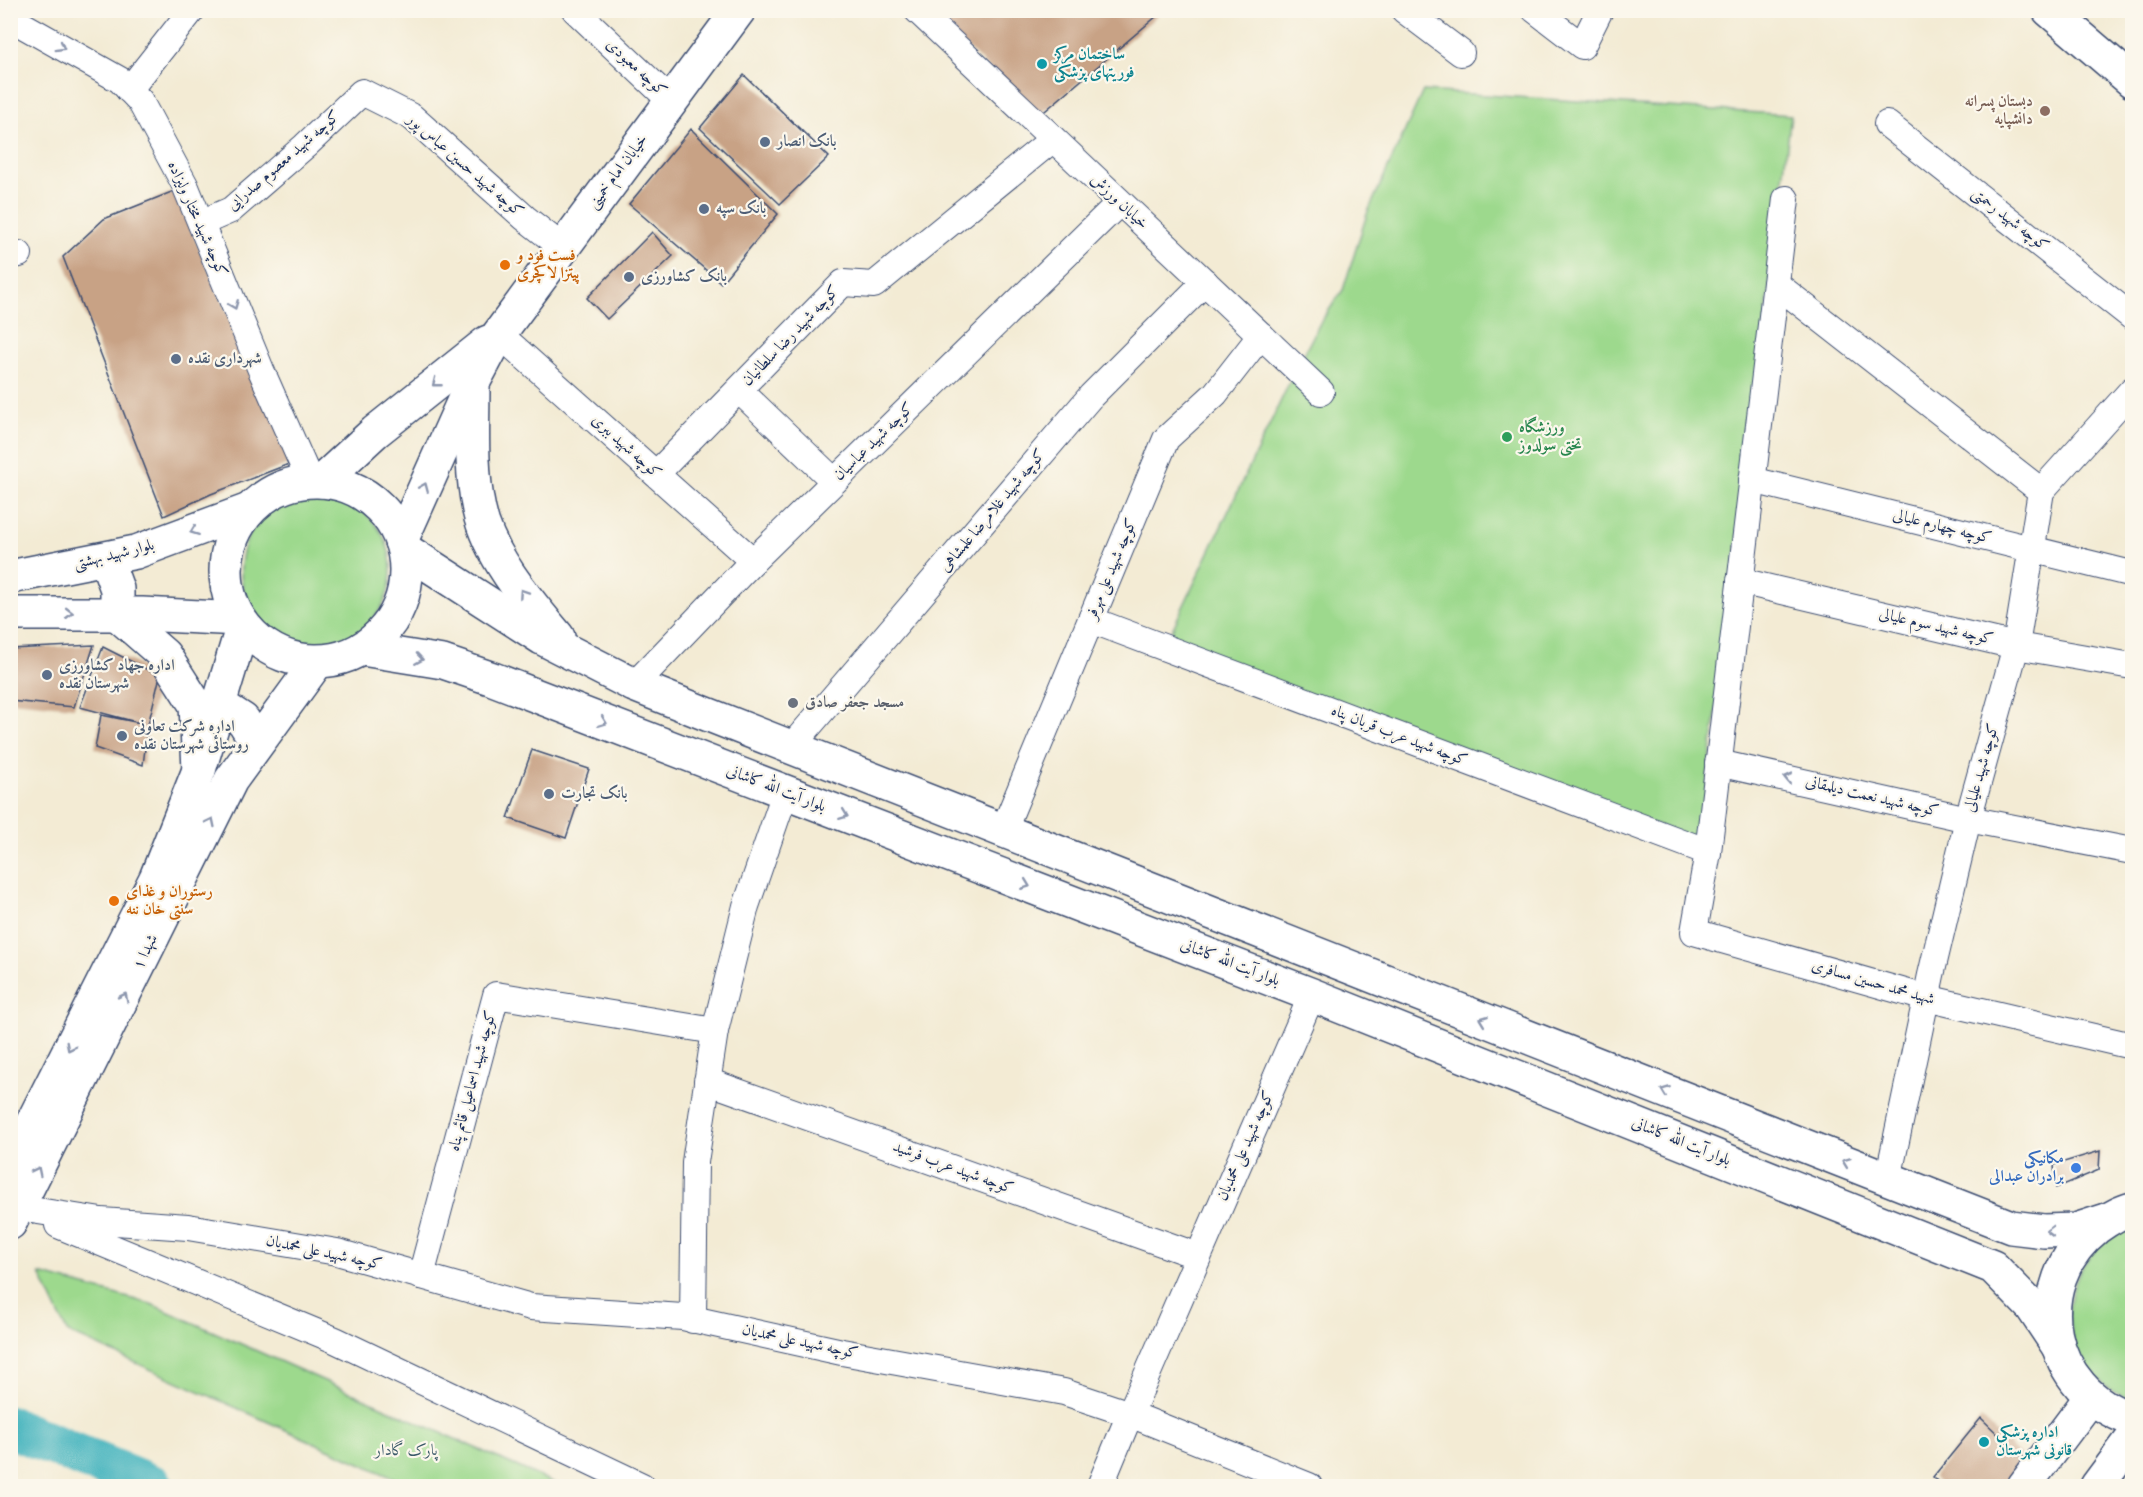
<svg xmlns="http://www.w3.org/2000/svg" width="2143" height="1497" font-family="'IM FELL English',Amiri,serif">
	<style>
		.green { fill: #9dd98d; stroke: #5c8476; stroke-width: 1.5 }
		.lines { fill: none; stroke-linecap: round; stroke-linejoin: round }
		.river { stroke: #45b4be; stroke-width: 42 }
		.building { fill: #c8a285 }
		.street-casing { stroke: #3b4b70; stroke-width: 28 }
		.secondary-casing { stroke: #3b4b70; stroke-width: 36 }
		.primary-casing { stroke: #3b4b70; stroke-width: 36 }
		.street { stroke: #fff; stroke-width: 26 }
		.secondary { stroke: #fff; stroke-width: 33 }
		.primary { stroke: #fff; stroke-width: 33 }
		.oneway { stroke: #8d97ae }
		.culture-dot { fill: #0f9aa8; stroke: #fbf7ec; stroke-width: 2 }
		.education-dot { fill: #8d6e63; stroke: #fbf7ec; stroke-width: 2 }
		.service-dot { fill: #5c6f8a; stroke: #fbf7ec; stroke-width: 2 }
		.food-dot { fill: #e8710a; stroke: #fbf7ec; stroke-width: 2 }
		.leisure-dot { fill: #2e9e5b; stroke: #fbf7ec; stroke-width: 2 }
		.worship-dot { fill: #6b7280; stroke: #fbf7ec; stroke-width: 2 }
		.shop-dot { fill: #3f7fe0; stroke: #fbf7ec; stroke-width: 2 }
		.labels { text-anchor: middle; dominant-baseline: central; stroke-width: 4.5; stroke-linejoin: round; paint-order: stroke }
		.culture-label { font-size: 16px; font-weight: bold; fill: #0d838f; stroke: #fbf7ec; text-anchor: start }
		.street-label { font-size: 16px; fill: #1b2f5e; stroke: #fbf7ec }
		.education-label { font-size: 16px; font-weight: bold; fill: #785e54; stroke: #fbf7ec; text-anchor: end }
		.service-label { font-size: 16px; font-weight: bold; fill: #4e5e75; stroke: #fbf7ec; text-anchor: start }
		.food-label { font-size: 16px; font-weight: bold; fill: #c56008; stroke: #fbf7ec; text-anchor: start }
		.leisure-label { font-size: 16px; font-weight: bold; fill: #27864d; stroke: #fbf7ec; text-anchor: start }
		.worship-label { font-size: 16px; font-weight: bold; fill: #5b616d; stroke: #fbf7ec; text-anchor: start }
		.shop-label { font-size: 16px; font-weight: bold; fill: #366cbe; stroke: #fbf7ec; text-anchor: end }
		.park-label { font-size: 16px; fill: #3c5a6a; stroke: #fbf7ec }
	</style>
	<rect width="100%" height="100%" fill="#fbf7ec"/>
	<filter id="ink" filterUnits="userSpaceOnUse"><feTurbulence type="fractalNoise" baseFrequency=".0167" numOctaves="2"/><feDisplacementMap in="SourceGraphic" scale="12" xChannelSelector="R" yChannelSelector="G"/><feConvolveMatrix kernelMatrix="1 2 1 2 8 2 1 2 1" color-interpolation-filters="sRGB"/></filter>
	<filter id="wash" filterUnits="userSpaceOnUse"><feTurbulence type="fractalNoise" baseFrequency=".008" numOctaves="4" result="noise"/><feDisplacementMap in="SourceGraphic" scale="24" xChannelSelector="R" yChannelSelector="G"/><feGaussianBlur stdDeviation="1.35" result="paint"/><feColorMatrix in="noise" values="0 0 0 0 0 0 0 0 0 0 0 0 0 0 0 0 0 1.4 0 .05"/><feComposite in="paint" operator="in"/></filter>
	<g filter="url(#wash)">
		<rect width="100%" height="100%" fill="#f3ebd4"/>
		<g class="green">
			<path d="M1423,91l368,24 -91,726 -536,-194 129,-272 27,-52 23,-33 24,-76z"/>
			<circle cx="316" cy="570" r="75"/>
			<path d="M2132,1228v171c-14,-3 -29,-14 -38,-25 -4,-4 -9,-9 -12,-14 -30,-49 -5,-116 50,-132z"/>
			<path d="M40,1274l111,30 410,182h-150l-344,-154z"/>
		</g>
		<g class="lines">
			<path class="river" d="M10,1427l143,59"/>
		</g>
		<g id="blocks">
			<g class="building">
				<path d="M928,10h236l-125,106z"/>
				<path d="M744,75l85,82 -49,47 -80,-76z"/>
				<path d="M691,129l87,85 -57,69 -92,-79z"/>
				<path d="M174,191l120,271 -83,32 -47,22 -101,-259 41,-38z"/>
				<path d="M652,232l21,24 -66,63 -20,-21z"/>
				<path d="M94,645l-20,62 -64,-6v-52z"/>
				<path d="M103,647l57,29 -12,49 -5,40 -48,-17 6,-33 39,8 -60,-16z"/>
				<path d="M532,750l57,19 -23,69 -58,-20z"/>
				<path d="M2100,1151l-1,19 -43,18 -2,-23z"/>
				<path d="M1981,1418l51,49 -15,19h-75l-9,-9z"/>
			</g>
		</g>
	</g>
	<g filter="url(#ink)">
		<use href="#blocks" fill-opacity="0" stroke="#3b4b70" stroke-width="1.5"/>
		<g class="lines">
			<defs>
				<g id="street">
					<path d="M575,10l96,91"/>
					<path d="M917,10l404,382"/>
					<path d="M1404,10l57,43"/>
					<path d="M1535,10l47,36 18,-36"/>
					<path d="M10,18l110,62 20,21 45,84 76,185 49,111"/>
					<path d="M129,90l63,-80"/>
					<path d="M1887,124l245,193"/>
					<path d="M1786,199l-78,653 -14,80 232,66 206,48"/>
					<path d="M201,223l30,-13 74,-64 57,-54 50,25 113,101 37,29"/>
					<path d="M10,256l9,-2"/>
					<path d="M1776,284l265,207"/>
					<path d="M499,334l254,227"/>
					<path d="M739,390l95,91"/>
					<path d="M656,474l187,-191 31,2 179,-146"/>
					<path d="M1752,480l380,94"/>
					<path d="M1740,581l276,65 116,20"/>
					<path d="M1091,620l617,232"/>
					<path d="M634,685l119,-124 366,-358"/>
					<path d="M791,747l300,-351 114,-114"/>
					<path d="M1718,763l250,56 164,32"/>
					<path d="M1003,831l163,-392 49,-45 46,-59"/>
					<path d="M707,1081l491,175"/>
					<path d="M1888,1179l43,-204 37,-156 48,-173 25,-155 91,-101"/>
					<path d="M19,1208l82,13 87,6 149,25 194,55 152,10 159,35 222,40 66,22 182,-419"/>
					<path d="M58,1225l277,115 307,146"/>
					<path d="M421,1276l75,-281 219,36"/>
					<path d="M693,1320l2,-158 20,-131 31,-125 39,-113"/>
					<path d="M1100,1486l30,-72 179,72"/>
				</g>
				<g id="secondary">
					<path d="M2049,10l83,71"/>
					<path d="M322,481l53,-49 113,-90"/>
					<path d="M401,541l64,-143 34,-64 240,-324"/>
					<path d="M216,712l13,-1 14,9 8,13 2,7 -4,14"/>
					<path d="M10,1167l146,-289 43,-108 44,-145"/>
					<path d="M10,1223l221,-443 86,-118"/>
					<path d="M2024,1486l67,-89"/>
					<path d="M2097,1486l35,-47"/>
				</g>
				<g id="primary">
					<path d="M473,382c0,43 -3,86 6,128 10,46 49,91 79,127"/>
					<circle cx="316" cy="571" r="90"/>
					<path d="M404,549l138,89 92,47 65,26 1312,516 33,4 32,-1 31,-10"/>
					<path d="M106,559l11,30v25l47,41 32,50 3,65"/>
					<path d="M10,577l126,-25 113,-42"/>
					<path d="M10,614h132l97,5"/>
					<path d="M362,649l81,13 50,17 819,316 681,272 39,40 26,39"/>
					<path d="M2132,1209c-13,3 -25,11 -36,19 -71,56 -49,164 36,191"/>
				</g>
			</defs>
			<use href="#street" class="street-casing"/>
			<use href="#secondary" class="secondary-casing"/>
			<use href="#primary" class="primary-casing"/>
			<use href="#street" class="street"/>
			<use href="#secondary" class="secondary"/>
			<use href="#primary" class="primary"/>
		</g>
		<defs><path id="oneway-chevron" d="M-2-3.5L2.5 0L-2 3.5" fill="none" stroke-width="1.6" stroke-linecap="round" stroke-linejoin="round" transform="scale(1.5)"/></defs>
		<g class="oneway">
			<use href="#oneway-chevron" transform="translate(61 47) rotate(30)"/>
			<use href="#oneway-chevron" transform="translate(234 305) rotate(68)"/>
			<use href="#oneway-chevron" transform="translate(436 383) rotate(142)"/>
			<use href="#oneway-chevron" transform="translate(424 487) rotate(-67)"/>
			<use href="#oneway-chevron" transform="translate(194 531) rotate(159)"/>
			<use href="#oneway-chevron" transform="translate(523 593) rotate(-124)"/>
			<use href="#oneway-chevron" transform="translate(69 613)"/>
			<use href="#oneway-chevron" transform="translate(419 659) rotate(9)"/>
			<use href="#oneway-chevron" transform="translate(603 722) rotate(21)"/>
			<use href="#oneway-chevron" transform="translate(1788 778) rotate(-167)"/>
			<use href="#oneway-chevron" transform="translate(844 815) rotate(21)"/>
			<use href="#oneway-chevron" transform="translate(211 822) rotate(-64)"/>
			<use href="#oneway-chevron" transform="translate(1026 885) rotate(21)"/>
			<use href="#oneway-chevron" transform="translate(124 997) rotate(-64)"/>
			<use href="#oneway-chevron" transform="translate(1483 1020) rotate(-159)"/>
			<use href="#oneway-chevron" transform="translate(70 1047) rotate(117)"/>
			<use href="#oneway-chevron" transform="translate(1665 1091) rotate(-159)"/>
			<use href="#oneway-chevron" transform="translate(1846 1162) rotate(-159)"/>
			<use href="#oneway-chevron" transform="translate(37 1171) rotate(-64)"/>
			<use href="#oneway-chevron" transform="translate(2050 1231) rotate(-180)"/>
		</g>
	</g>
	<g class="culture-dot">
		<circle cx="1042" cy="64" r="6"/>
		<circle cx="1984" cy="1442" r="6"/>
	</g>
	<circle class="education-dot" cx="2045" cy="111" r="6"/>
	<g class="service-dot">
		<circle cx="765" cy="142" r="6"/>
		<circle cx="704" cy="209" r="6"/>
		<circle cx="629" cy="277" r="6"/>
		<circle cx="176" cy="359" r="6"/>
		<circle cx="47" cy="675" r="6"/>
		<circle cx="122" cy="736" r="6"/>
		<circle cx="549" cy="794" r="6"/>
	</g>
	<g class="food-dot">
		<circle cx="505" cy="265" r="6"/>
		<circle cx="114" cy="901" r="6"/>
	</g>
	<circle class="leisure-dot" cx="1507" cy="437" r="6"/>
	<circle class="worship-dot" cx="793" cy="703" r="6"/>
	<circle class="shop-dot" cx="2076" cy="1168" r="6"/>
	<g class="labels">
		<g class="culture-label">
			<text x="1054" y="55">ساختمان مرکز<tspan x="1054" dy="18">فوریتهای پزشکی</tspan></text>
			<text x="1996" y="1433">اداره پزشکی<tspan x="1996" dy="18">قانونی شهرستان</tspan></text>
		</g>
		<g class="street-label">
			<text transform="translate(636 68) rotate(43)">کوچه معبودی</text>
			<text transform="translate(284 161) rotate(-41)">کوچه شهید معصوم صدرایی</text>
			<text transform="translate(465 166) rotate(41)">کوچه شهید حسین عباس پور</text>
			<text transform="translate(618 172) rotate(-53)">خیابان امام خمینی</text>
			<text transform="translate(1119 202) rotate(43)">خیابان ورزش</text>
			<text transform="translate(197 219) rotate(66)">کوچه شهید مختار ولیزاده</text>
			<text transform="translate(2010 220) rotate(38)">کوچه شهید رحمتی</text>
			<text transform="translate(791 336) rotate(-46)">کوچه شهید رضا سلطانیان</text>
			<text transform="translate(874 442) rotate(-44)">کوچه شهید عباسیان</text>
			<text transform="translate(626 447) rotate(42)">کوچه شهید ببری</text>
			<text transform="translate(993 511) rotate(-50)">کوچه شهید غلامرضا علمشاهی</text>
			<text transform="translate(1942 527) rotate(14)">کوچه چهارم علیالی</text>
			<text transform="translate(114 555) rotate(-14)">بلوار شهید بهشتی</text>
			<text transform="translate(1112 569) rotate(-67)">کوچه شهید علی مهرفر</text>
			<text transform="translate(1936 627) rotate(13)">کوچه شهید سوم علیالی</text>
			<text transform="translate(1399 736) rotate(21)">کوچه شهید عرب قربان پناه</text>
			<text transform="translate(1982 768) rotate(-74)">کوچه شهید علیالی</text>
			<text transform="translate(776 789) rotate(21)">بلوار آیت الله کاشانی</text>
			<text transform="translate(1872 797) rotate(13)">کوچه شهید نعمت دیلمقانی</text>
			<text transform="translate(146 952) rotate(-64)">شهدا ۱</text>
			<text transform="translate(1230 963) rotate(21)">بلوار آیت الله کاشانی</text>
			<text transform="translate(1873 983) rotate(16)">شهید محمد حسین مسافری</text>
			<text transform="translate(473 1081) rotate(-75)">کوچه شهید اسماعیل قائم پناه</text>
			<text transform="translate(1681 1142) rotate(22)">بلوار آیت الله کاشانی</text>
			<text transform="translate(1246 1146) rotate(-66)">کوچه شهید علی محمدیان</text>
			<text transform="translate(953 1168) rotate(20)">کوچه شهید عرب فرشید</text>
			<text transform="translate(324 1253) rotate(12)">کوچه شهید علی محمدیان</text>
			<text transform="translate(800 1342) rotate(12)">کوچه شهید علی محمدیان</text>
		</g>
		<g class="education-label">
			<text x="2033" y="102">دبستان پسرانه<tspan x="2033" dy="18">دانشپایه</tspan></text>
		</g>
		<g class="service-label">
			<text x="777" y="142">بانک انصار</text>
			<text x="716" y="209">بانک سپه</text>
			<text x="641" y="277">بانک کشاورزی</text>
			<text x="188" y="359">شهرداری نقده</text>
			<text x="59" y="666">اداره جهاد کشاورزی<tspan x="59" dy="18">شهرستان نقده</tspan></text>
			<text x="134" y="727">اداره شرکت تعاونی<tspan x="134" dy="18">روستائی شهرستان نقده</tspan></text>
			<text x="561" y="794">بانک تجارت</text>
		</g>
		<g class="food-label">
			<text x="517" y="256">فست فود و<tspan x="517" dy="18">پیتزا لاکچری</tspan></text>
			<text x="126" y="892">رستوران و غذای<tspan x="126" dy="18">سنتی خان ننه</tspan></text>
		</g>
		<g class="leisure-label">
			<text x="1519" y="428">ورزشگاه<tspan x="1519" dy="18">تختی سولدوز</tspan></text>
		</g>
		<g class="worship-label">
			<text x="805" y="703">مسجد جعفر صادق</text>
		</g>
		<g class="shop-label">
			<text x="2064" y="1159">مکانیکی<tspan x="2064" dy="18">برادران عبدالی</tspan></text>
		</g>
		<g class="park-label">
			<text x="406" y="1451">پارک گادار</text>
		</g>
	</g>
	<rect width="2143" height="1497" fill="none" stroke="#fbf7ec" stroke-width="36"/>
</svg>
